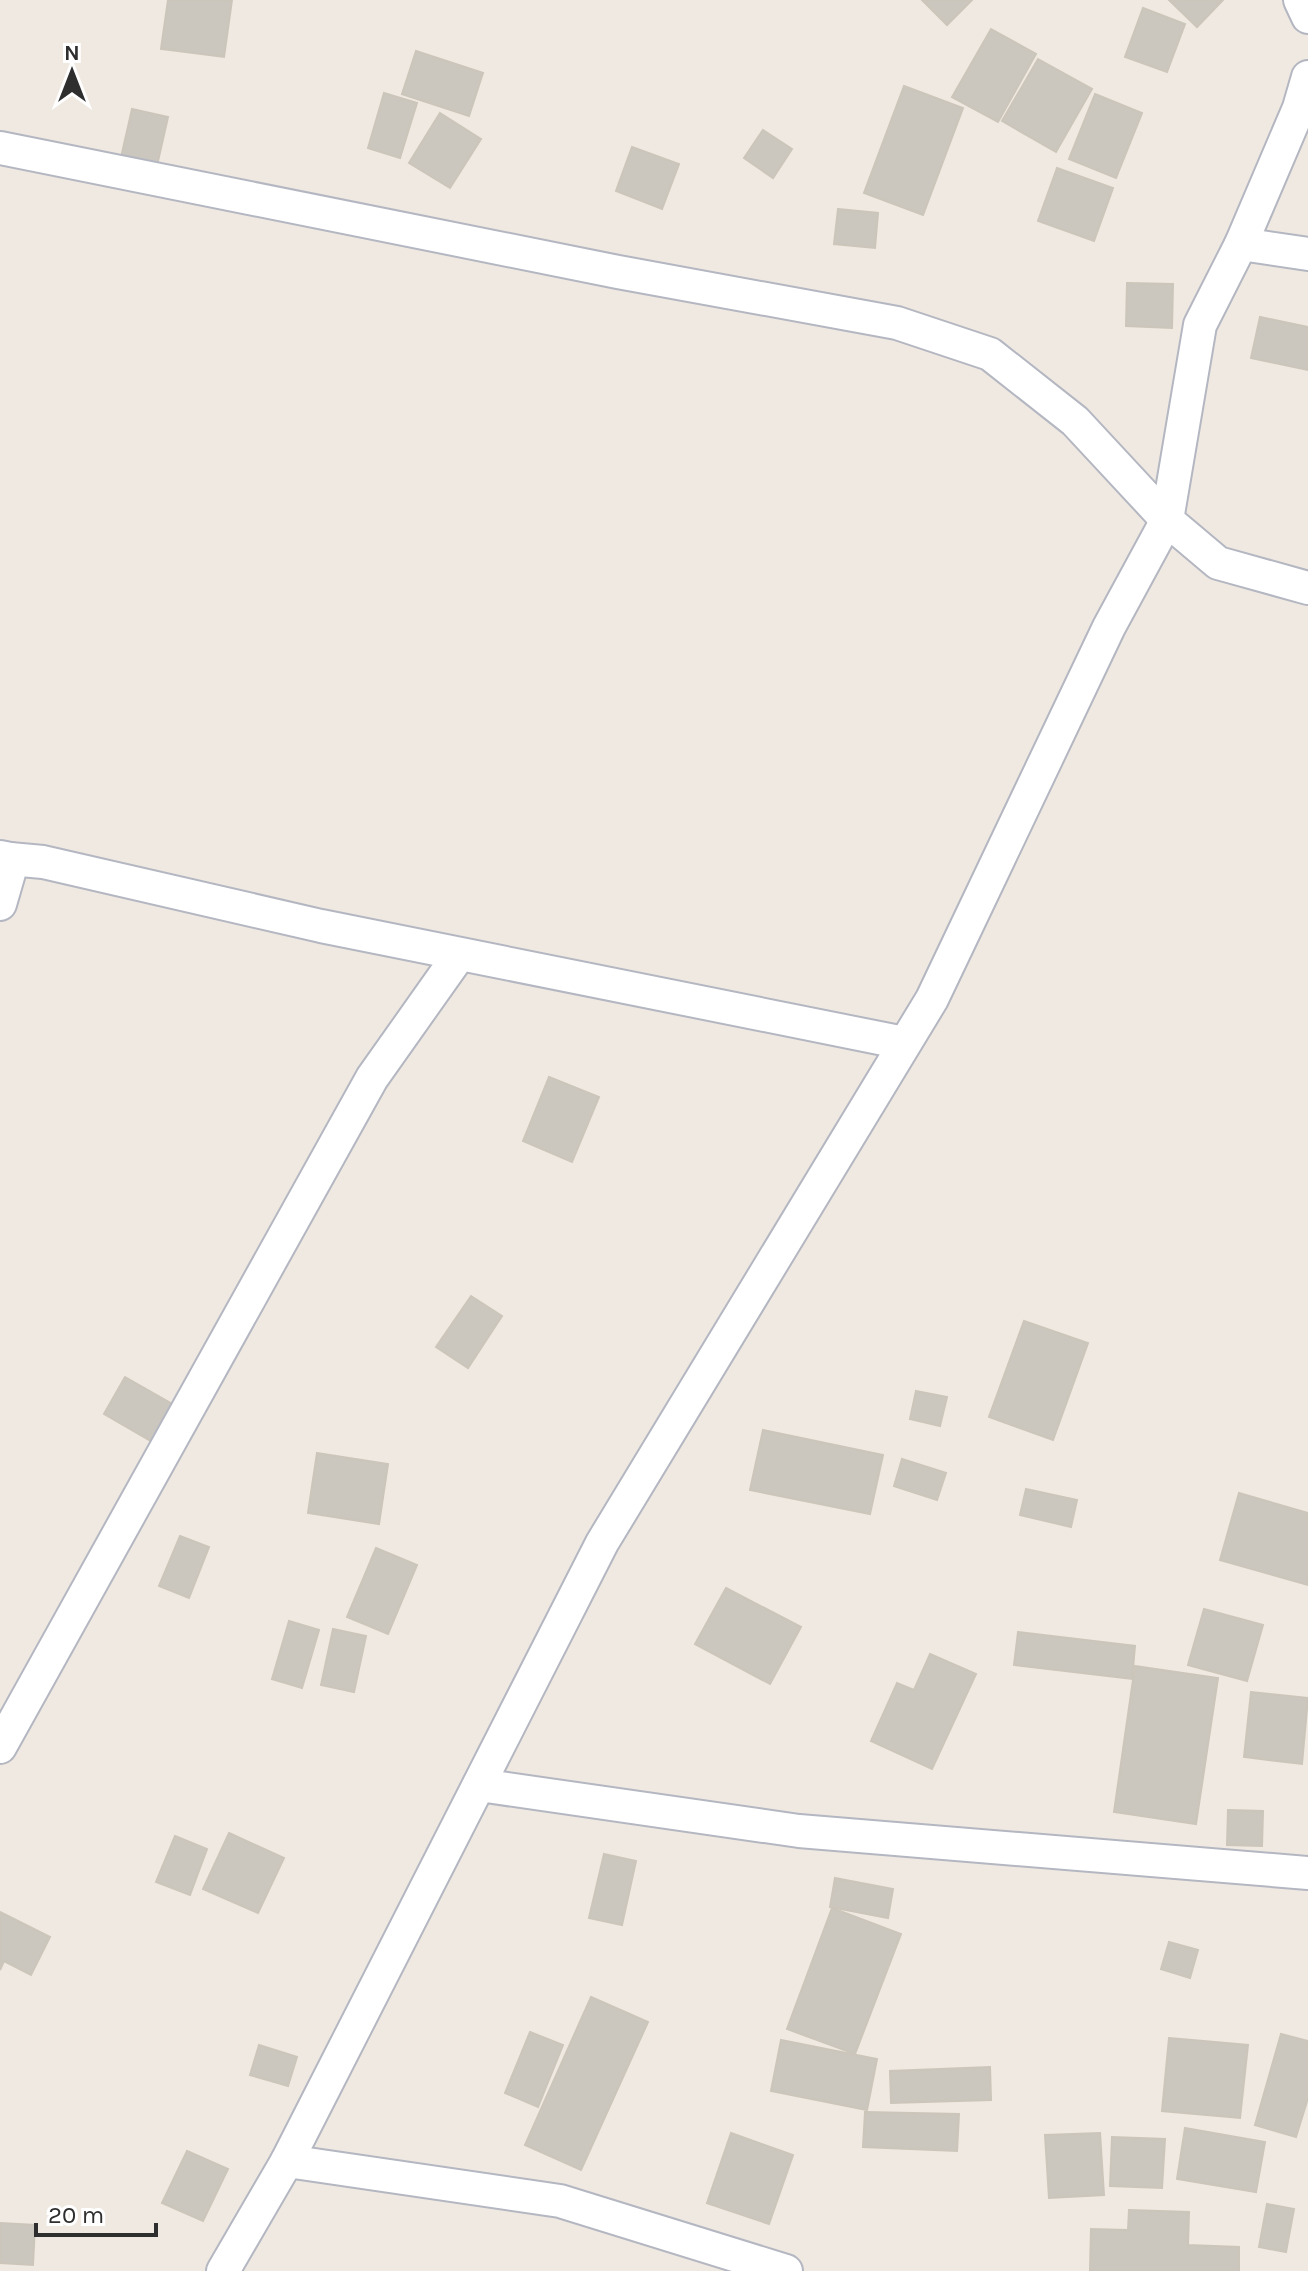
<svg xmlns="http://www.w3.org/2000/svg" width="1308" height="2271" font-family="Karla,sans-serif">
	<style>
		.building { fill: #cbc7bf; stroke: #cbc5ba; stroke-width: 2 }
		.lines { fill: none; stroke-linecap: round; stroke-linejoin: round }
		.street-casing { stroke: #b4b7c1; stroke-width: 36 }
		.street { stroke: #fff; stroke-width: 32 }
	</style>
	<rect width="100%" height="100%" fill="#efe9e1"/>
	<g class="building">
		<path d="M168,0h64l-8,57 -63,-8z"/>
		<path d="M922,0h50l-25,25z"/>
		<path d="M1169,0h54l-26,27z"/>
		<path d="M1143,8l42,16 -18,48 -42,-15z"/>
		<path d="M991,29l45,25 -38,68 -46,-25z"/>
		<path d="M416,51l67,22 -14,43 -67,-22z"/>
		<path d="M1038,59l54,30 -36,63 -54,-31z"/>
		<path d="M904,86l59,22 -40,107 -59,-22z"/>
		<path d="M384,93l33,10 -17,55 -32,-10z"/>
		<path d="M1095,94l47,19 -26,65 -47,-19z"/>
		<path d="M132,109l36,8 -12,53 -36,-8z"/>
		<path d="M440,113l41,26 -31,49 -41,-25z"/>
		<path d="M763,130l29,19 -19,29 -29,-20z"/>
		<path d="M632,147l47,17 -17,45 -46,-18z"/>
		<path d="M1057,168l56,20 -19,53 -56,-20z"/>
		<path d="M838,209l40,4 -3,35 -41,-4z"/>
		<path d="M1127,283l46,1 -1,44 -46,-2z"/>
		<path d="M1260,317l48,10v43l-57,-12z"/>
		<path d="M549,1077l50,20 -27,65 -49,-21z"/>
		<path d="M471,1296l31,20 -34,52 -32,-21z"/>
		<path d="M1024,1321l64,22 -35,97 -64,-23z"/>
		<path d="M125,1377l51,29 -22,37 -50,-29z"/>
		<path d="M916,1391l31,6 -7,29 -30,-7z"/>
		<path d="M763,1430l120,25 -13,59 -120,-24z"/>
		<path d="M317,1453l71,11 -9,60 -71,-11z"/>
		<path d="M902,1459l44,14 -9,27 -43,-14z"/>
		<path d="M1026,1489l51,11 -6,27 -51,-12z"/>
		<path d="M1239,1493l69,20v72l-88,-25z"/>
		<path d="M180,1536l29,11 -20,51 -30,-12z"/>
		<path d="M376,1548l41,17 -29,69 -41,-17z"/>
		<path d="M726,1588l75,39 -31,57 -75,-40z"/>
		<path d="M1204,1609l59,16 -16,56 -59,-16z"/>
		<path d="M289,1621l30,9 -17,58 -30,-9z"/>
		<path d="M333,1629l33,7 -12,56 -33,-7z"/>
		<path d="M1018,1632l117,14 -3,33 -118,-14z"/>
		<path d="M930,1654l46,20 -44,95 -61,-28 26,-58 17,7z"/>
		<path d="M1135,1666l83,12 -22,146 -82,-12z"/>
		<path d="M1251,1692l57,6 -6,66 -58,-7z"/>
		<path d="M1228,1810l35,1 -1,35 -35,-1z"/>
		<path d="M229,1833l55,25 -26,55 -55,-24z"/>
		<path d="M175,1836l32,13 -17,46 -34,-13z"/>
		<path d="M604,1854l32,7 -14,64 -33,-7z"/>
		<path d="M835,1878l58,11 -5,29 -58,-11z"/>
		<path d="M832,1908l69,26 -46,120 -68,-25z"/>
		<path d="M0,1912l50,25 -19,38 -27,-14 -4,9z"/>
		<path d="M1169,1942l29,8 -8,28 -29,-9z"/>
		<path d="M591,1997l57,25 -67,148 -56,-25z"/>
		<path d="M530,2032l33,13 -25,62 -33,-14z"/>
		<path d="M1281,2034l27,7v57l-12,39 -41,-12z"/>
		<path d="M1169,2038l79,7 -8,73 -78,-7z"/>
		<path d="M781,2040l96,19 -10,51 -96,-19z"/>
		<path d="M259,2045l38,12 -9,29 -38,-11z"/>
		<path d="M990,2067l1,33 -100,3 -1,-32z"/>
		<path d="M865,2112l94,2 -2,37 -94,-4z"/>
		<path d="M1185,2128l80,14 -9,50 -79,-13z"/>
		<path d="M731,2133l62,22 -24,69 -62,-21z"/>
		<path d="M1100,2133l4,62 -55,3 -4,-63z"/>
		<path d="M1112,2137l53,2 -3,49 -52,-2z"/>
		<path d="M187,2151l41,18 -25,52 -41,-18z"/>
		<path d="M1267,2204l27,5 -8,43 -27,-5z"/>
		<path d="M1129,2210l60,2 -1,33 51,2v24h-149l1,-42 37,1z"/>
		<path d="M0,2223l35,2 -2,40 -33,-2z"/>
	</g>
	<g class="lines">
		<defs>
			<g id="street">
				<path d="M1300,0l8,17"/>
				<path d="M0,148l618,124 279,51 93,31 85,67 92,99 51,43 90,25"/>
				<path d="M1241,244l67,10"/>
				<path d="M0,857l10,2 -1,14 -9,31"/>
				<path d="M10,859l33,3 278,64 583,117"/>
				<path d="M0,1747l372,-669 87,-123"/>
				<path d="M479,1785l320,46 509,42"/>
				<path d="M287,2161l273,40 226,70"/>
				<path d="M223,2271l64,-110 315,-618 330,-544 177,-372 58,-107 33,-195 41,-81 58,-136 9,-31"/>
			</g>
		</defs>
		<use href="#street" class="street-casing"/>
		<use href="#street" class="street"/>
	</g>
	<g transform="translate(72 72)" stroke="#ffffff" stroke-width="6" paint-order="stroke">
	<path d="M0-6L14 30L0 20L-14 30Z" fill="#2e2e2e"/>
	<text y="-12" font-size="22" font-weight="bold" text-anchor="middle" fill="#2e2e2e">N</text>
	</g>
	<path d="M36 2223v12h120v-12" fill="none" stroke="#2e2e2e" stroke-width="4"/>
	<text x="48" y="2223" font-size="24" fill="#2e2e2e" stroke="#ffffff" stroke-width="6" paint-order="stroke">20 m</text>
</svg>
